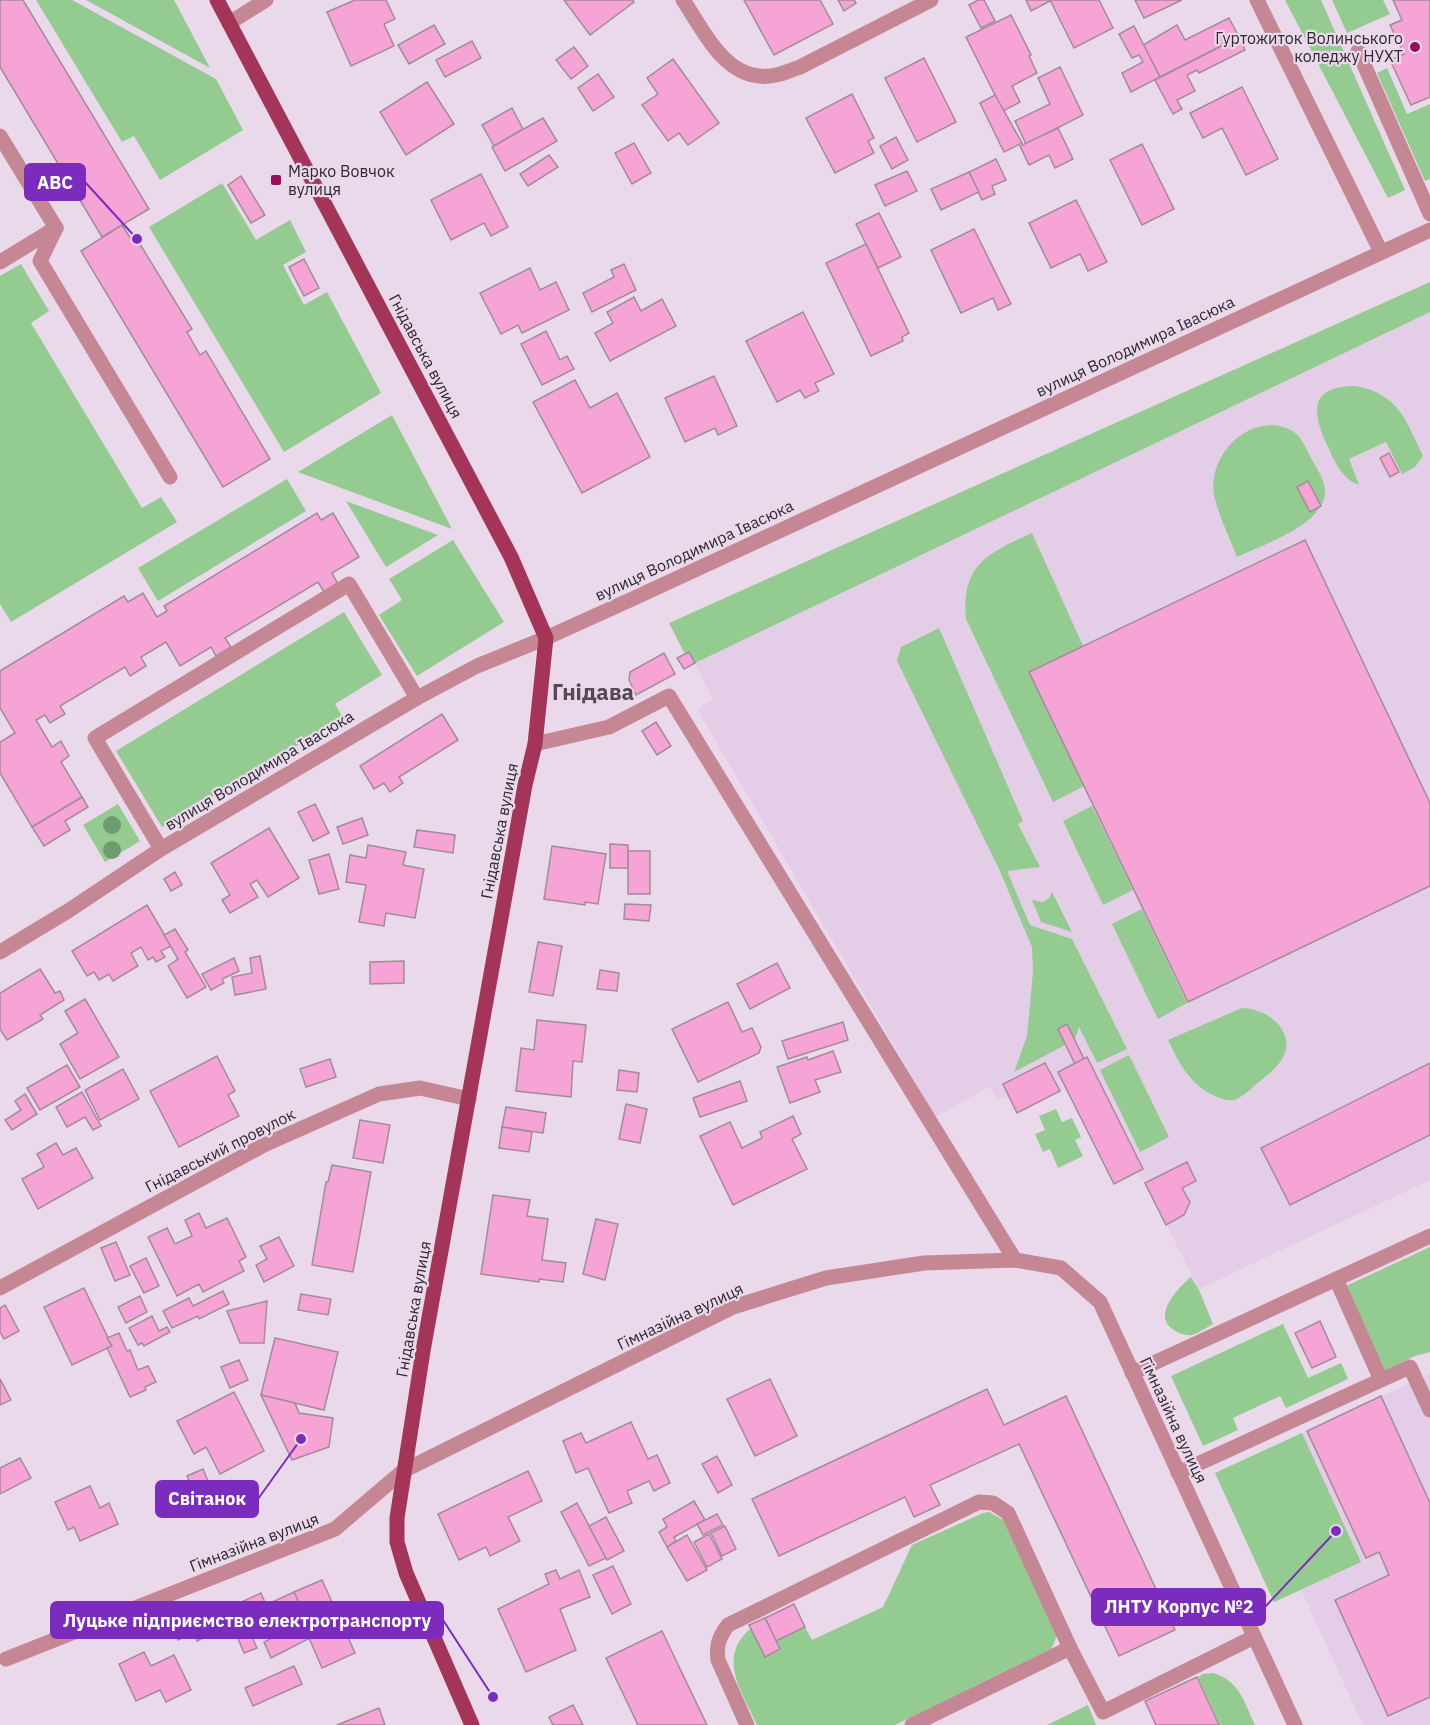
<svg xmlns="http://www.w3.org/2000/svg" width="1430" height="1725" font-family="'IBM Plex Sans',sans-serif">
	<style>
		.built { fill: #e4cde6 }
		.green { fill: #94cb90 }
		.building { fill: #f6a3d5; stroke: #a18c98; stroke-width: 1.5 }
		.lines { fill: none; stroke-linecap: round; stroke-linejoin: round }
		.minor { stroke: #c68795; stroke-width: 15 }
		.major { stroke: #a53558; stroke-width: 15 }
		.tree { fill: #6f9b70 }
		.poi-dot { fill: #9a0e60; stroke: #ead9eb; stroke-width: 2 }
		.labels { text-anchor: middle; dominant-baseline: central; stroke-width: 4.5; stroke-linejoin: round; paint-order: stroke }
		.poi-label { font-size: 16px; fill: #2f282f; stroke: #ead9eb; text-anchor: end }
		.street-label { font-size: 16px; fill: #2f282f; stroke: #ead9eb }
		.district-label { font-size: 22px; font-weight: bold; fill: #564857; stroke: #ead9eb }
		.leader { fill: none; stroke: #7b2cbf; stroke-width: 2 }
		.callout-dot { fill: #7b2cbf; stroke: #ead9eb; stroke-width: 2 }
		.callout { fill: #7b2cbf; stroke: #7b2cbf; stroke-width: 2 }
		.callout-label { font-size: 18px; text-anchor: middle; font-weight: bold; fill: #fff }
	</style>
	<rect width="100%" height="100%" fill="#ead9eb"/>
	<g class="built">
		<path d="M1430,312v868l-231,109 -54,-106 -8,-10 -23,11 -49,-96 -48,25 -9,-17 -11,3 -7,-13 -54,31 -239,-408 16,-9 -18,-37z"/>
		<path d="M1430,1374v351h-67l-62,-135 -27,12 -59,-129z"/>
	</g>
	<g class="green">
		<path d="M36,0h36l144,79 27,51 -83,50 -26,-44 -12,6z"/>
		<path d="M86,0h88l36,68z"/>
		<path d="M1285,0h36l84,190 -17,8z"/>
		<path d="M1332,0h51l7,14 -43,19z"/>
		<path d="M1387,68l20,46 23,-10v75l-5,2 -48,-108z"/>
		<path d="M222,183l34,57 34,-20 16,32 -23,13 21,40 23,-13 54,101 -97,59 -135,-225z"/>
		<path d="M21,264l28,47 -18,12 111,185 19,-11 16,25 -166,100 -11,-18v-328z"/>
		<path d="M1430,282v30l-735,351 -6,-11 -4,2 -16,-31z"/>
		<path d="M1356,386c43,8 50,35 67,70l-8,11 -13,7 -16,-32 -37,17 10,26c-18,-7 -24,-23 -32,-40 -15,-34 -18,-59 29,-59z"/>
		<path d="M392,415l60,114 -154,-57z"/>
		<path d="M1274,425c23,4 26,11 36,31 5,10 14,22 15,34 1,35 -62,54 -88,67 -7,-19 -17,-38 -22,-58 -9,-36 22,-75 59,-74z"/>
		<path d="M287,479l19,32 -148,90 -20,-33z"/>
		<path d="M346,501l92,34 -52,32z"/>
		<path d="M1032,533l51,113 -54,27 55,113 -31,16 -87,-183c-5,-55 22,-66 66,-86z"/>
		<path d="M453,540l51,82 -87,54 -38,-61 23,-15 -13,-21z"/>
		<path d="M344,612l38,63 -47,29 8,14 -181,109 -46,-76z"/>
		<path d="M939,628l84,193 -5,3 22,43 -33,4 23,54 42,14 55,110 -30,14 -18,-36 -4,12 -8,-14 -9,4 7,16 -51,27 13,-36 6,-64 -1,-25 -33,-78 -102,-208 4,-14z"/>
		<path d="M118,804l22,37 -35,21 -22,-37z"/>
		<path d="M1092,806l41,84 -30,15 -40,-84z"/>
		<path d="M1052,892l20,40 -31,-10 -9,-22 11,2 6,-4z"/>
		<path d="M1142,909l45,94 -29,16 -46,-95z"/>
		<path d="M1242,1008c23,0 53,21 42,47 -5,12 -16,19 -25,27 -7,5 -14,13 -22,17 -7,3 -16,0 -22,-3 -25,-11 -36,-33 -47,-56z"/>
		<path d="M1129,1055l40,82 -29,15 -40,-82z"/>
		<path d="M1056,1109l6,13 10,-4 9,19 -6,3 8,16 -25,12 -8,-19 -7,3 -8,-18 10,-4 -6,-14z"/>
		<path d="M1430,1247v105l-15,4 -31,15 -38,-85z"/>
		<path d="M1191,1277l8,13 14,34c-6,3 -15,10 -21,11 -6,1 -14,-2 -18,-5 -23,-14 4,-42 17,-53z"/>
		<path d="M1283,1324l25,54 33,-15 7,16 -62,29 -6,-12 -47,22 5,12 -35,16 -32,-70z"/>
		<path d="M1302,1433l59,129 -87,40 -59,-129z"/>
		<path d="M989,1512l14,8 54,116 -6,13 -156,76h-138c-15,-34 -41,-67 -6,-97l14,29 15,-7 -4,-9 29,-14 7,13 71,-33 29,-62 71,-32z"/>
		<path d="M1213,1673c27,8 31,29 42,52h-35l-22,-48 5,-3z"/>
		<path d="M1088,1705l8,20h-49z"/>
	</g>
	<g class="building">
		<path d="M0,0h23l126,209 -47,28 -102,-170z"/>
		<path d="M355,0h31l9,19 -11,5 10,22 -43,20 -24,-54z"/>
		<path d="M564,0h69l1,2 -44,33z"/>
		<path d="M744,0h76l13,24 -59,31z"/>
		<path d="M838,0h16l2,3 -12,8z"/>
		<path d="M978,0h6l11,21 -14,7 -12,-23z"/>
		<path d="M1026,0h24v1l-19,10z"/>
		<path d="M1050,0h49l14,28 -39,20z"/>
		<path d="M1135,0h47l-38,18z"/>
		<path d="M1393,0h37v97l-19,8 -21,-45 14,-6 -14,-29 12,-5z"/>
		<path d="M1011,15l20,40 -2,1 8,17 -25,13 8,16 -17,9 -37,-74z"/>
		<path d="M1229,18l10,19 -79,40 -17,-32 34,-20 8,15z"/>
		<path d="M434,25l11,19 -36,20 -11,-19z"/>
		<path d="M1134,26l26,51 -29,15 -9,-19 21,-11 -4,-7 -7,3 -13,-24z"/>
		<path d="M1239,37l6,13 -46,23 -2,-3 -10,5 8,16 -18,9 5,9 -9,5 -18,-34z"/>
		<path d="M472,41l9,17 -36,19 -9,-17z"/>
		<path d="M574,47l14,19 -17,13 -15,-19z"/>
		<path d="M924,58l32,64 -39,20 -32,-64z"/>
		<path d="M673,59l46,64 -31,22 -9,-12 -11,8 -26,-36 16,-11 -11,-16z"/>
		<path d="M1060,67l23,48 -57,29 -11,-23 35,-17 -12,-26z"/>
		<path d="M598,74l16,23 -21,14 -15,-23z"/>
		<path d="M427,82l27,42 -48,31 -26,-43z"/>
		<path d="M1242,87l36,72 -32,16 -24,-47 -19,10 -13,-25z"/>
		<path d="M852,94l22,44 -6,3 6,12 -39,20 -29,-55z"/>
		<path d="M995,95l27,48 -18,9 -24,-49z"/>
		<path d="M512,108l11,21 -29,17 -12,-21z"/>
		<path d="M543,118l14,23 -52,30 -13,-24z"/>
		<path d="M1058,128l15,31 -18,9 -6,-13 -20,10 -9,-19z"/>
		<path d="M896,137l12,23 -16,9 -12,-23z"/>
		<path d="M634,143l17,30 -19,11 -17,-31z"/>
		<path d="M1142,144l32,65 -32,16 -32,-65z"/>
		<path d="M549,155l9,12 -30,19 -8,-12z"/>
		<path d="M996,159l10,21 -14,6 3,8 -13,6 -13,-28z"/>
		<path d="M907,171l10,20 -32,15 -10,-21z"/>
		<path d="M969,172l10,20 -38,18 -10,-21z"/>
		<path d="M481,174l27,53 -17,9 -7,-13 -33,17 -20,-40z"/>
		<path d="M241,176l24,39 -14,8 -23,-38z"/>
		<path d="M1076,200l31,62 -19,9 -8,-17 -29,14 -22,-45z"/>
		<path d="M879,213l22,44 -23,11 -22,-44z"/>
		<path d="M122,225l9,14 4,-3 57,93 -5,3 13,23 6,-4 64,108 -47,28 -142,-236z"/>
		<path d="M974,229l37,75 -13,6 -5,-12 -32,15 -30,-63z"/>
		<path d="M866,244l43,89 -7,4 1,4 -32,15 -45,-93z"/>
		<path d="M304,259l15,29 -15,8 -15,-29z"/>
		<path d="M624,264l12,26 -44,22 -9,-19 31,-16 -3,-7z"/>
		<path d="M530,268l10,22 16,-8 13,28 -47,23 -4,-8 -17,9 -21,-41z"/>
		<path d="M634,297l7,14 21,-12 14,27 -66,35 -15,-28 18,-10 -6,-11z"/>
		<path d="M803,312l31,62 -19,9 4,8 -14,7 -5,-8 -23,12 -31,-61z"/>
		<path d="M546,331l14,29 7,-4 7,13 -32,16 -21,-41z"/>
		<path d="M714,376l23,50 -19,9 -3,-7 -30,14 -20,-44z"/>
		<path d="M575,380l15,28 27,-15 33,64 -68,36 -49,-91z"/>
		<path d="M1389,453l10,19 -9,5 -10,-19z"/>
		<path d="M1308,481l13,25 -11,6 -13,-25z"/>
		<path d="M317,513l4,7 12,-7 26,44 -27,16 6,11 -14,8 -6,-10 -93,56 6,9 -15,9 -5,-9 -31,19 -14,-24 -25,15 5,9 -16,10 -5,-9 -65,39 5,8 -15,9 -5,-8 -9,5 16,27 9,-6 8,15 -8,6 21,35 -50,30 -32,-54v-31l15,-9 -15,-25v-37l124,-75 4,6 15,-9 14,24 10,-6 -3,-5z"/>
		<path d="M1305,540l125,263v83l-242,116 -159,-330z"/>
		<path d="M689,652l6,11 -11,6 -7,-11z"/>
		<path d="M664,653l11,21 -39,21 -7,-15 1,-8z"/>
		<path d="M442,714l16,26 -59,37 4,6 -13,9 -6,-9 -10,6 -14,-23z"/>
		<path d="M656,722l15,24 -14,9 -15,-24z"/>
		<path d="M82,797l6,10 -23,14 5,9 -26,16 -12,-19z"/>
		<path d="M315,804l14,29 -16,8 -15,-29z"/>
		<path d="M362,818l6,17 -25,9 -6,-17z"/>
		<path d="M269,828l30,50 -31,19 -11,-17 -7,4 8,13 -28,16 -8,-13 8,-5 -19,-32z"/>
		<path d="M417,830l38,5 -2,18 -39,-6z"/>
		<path d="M610,844l18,1v23h-18z"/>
		<path d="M368,845l38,7 -3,13 21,4 -9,49 -29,-5 -2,13 -25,-4 7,-37 -20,-3 4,-27 16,3z"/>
		<path d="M552,846l54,8 -8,50 -13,-2v3l-41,-6z"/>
		<rect x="628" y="851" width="22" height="43"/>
		<path d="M329,854l10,35 -20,5 -10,-34z"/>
		<path d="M175,872l7,13 -11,6 -7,-12z"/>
		<path d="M625,904l26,1 -2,16 -25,-2z"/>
		<path d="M147,905l24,41 -10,5 4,6 -9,5 -3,-5 -5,3 -7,-13 -10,6 7,13 -25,15 -4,-7 -10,6 -5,-8 -7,4 -15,-25z"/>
		<path d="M175,929l13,21 -3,2 21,35 -19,11 -19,-32 10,-7 -14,-24z"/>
		<path d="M538,942l24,4 -9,50 -24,-4z"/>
		<path d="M260,956l6,33 -31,6 -3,-18 20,-4 -2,-15z"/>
		<path d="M234,958l5,13 -17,8 2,4 -13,7 -9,-16z"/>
		<path d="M404,961v22l-34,1v-22z"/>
		<path d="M777,963l13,25 -40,21 -13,-25z"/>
		<path d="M40,969l15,24 5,-2 4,9 -24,15 3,4 -36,21 -7,-11v-36z"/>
		<path d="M600,970l19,3 -2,18 -20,-2z"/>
		<path d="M85,999l34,58 -39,22 -20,-35 18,-11 -13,-22z"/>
		<path d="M728,1002l14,30 10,-4 9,19 -2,6 -61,29 -26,-53z"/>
		<path d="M537,1020l49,5 -4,37 -9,-1 -2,36 -55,-6 5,-43 13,2z"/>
		<path d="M843,1022l5,18 -60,19 -6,-18z"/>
		<path d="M1067,1024l17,35 -9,5 -17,-35z"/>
		<path d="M833,1051l8,21 -26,8 5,12 -30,11 -13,-36 30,-10 1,3z"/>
		<path d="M217,1056l18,35 -7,4 11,21 -60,31 -29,-56z"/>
		<path d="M1087,1057l56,112 -29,15 -56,-112z"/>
		<path d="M330,1059l6,18 -30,10 -6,-18z"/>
		<path d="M1045,1063l15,28 -43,22 -14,-29z"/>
		<path d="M1430,1063v72l-140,70 -29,-57z"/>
		<path d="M67,1065l13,22 -40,23 -13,-22z"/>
		<path d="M123,1069l16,30 -39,21 -15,-30z"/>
		<path d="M619,1070l20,3 -2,19 -20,-2z"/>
		<path d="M740,1081l7,20 -47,16 -7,-19z"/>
		<path d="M82,1092l19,34 -8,4 -8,-13 -18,10 -11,-20z"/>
		<path d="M25,1094l12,20 -25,16 -7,-10 16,-10 -6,-9z"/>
		<path d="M626,1104l21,5 -7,34 -21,-4z"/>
		<path d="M506,1107l40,6 -3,20 -41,-6z"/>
		<path d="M793,1116l8,18 -9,5 15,30 -74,36 -33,-69 30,-14 12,26 20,-10 -2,-6z"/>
		<path d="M360,1120l30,5 -7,38 -30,-5z"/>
		<path d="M502,1127l30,5 -3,20 -30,-4z"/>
		<path d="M56,1143l7,12 13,-7 17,30 -55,31 -16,-30 22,-12 -7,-13z"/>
		<path d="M1187,1162l9,19 -14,7 8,14 -6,13 -18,10 -21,-42z"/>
		<path d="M332,1165l39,7 -18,100 -41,-7 14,-83h2z"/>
		<path d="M493,1195l37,5 -3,16 21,3 -6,41 24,3 -3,19 -24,-3v3l-58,-8z"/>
		<path d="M199,1213l7,15 21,-10 19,39 -7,4 5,10 -41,21 -4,-8 -22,12 -29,-59 19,-9 8,16 17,-8 -7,-16z"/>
		<path d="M596,1219l22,5 -13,56 -22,-6z"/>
		<path d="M279,1237l15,29 -30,16 -8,-17 11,-6 -7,-13z"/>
		<path d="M116,1242l14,33 -15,6 -14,-33z"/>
		<path d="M146,1258l13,28 -15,7 -14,-27z"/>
		<path d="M84,1288l28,58 -40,19 -28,-58z"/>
		<path d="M223,1291l6,13 -30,15 -1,-3 -26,12 -9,-17 26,-13 4,8z"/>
		<path d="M301,1294l30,5 -3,16 -30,-5z"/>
		<path d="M140,1296l7,16 -21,11 -8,-16z"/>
		<path d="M267,1301l-3,42h-24l-13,-32z"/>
		<path d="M5,1305l14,26 -15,8 -4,-7v-24z"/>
		<path d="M152,1316l7,15 8,-4 3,5 -26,14 -2,-3 -4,2 -9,-17z"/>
		<path d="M1320,1321l16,36 -24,11 -17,-35z"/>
		<path d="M119,1333l8,18 3,-1 8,20 10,-4 8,16 -11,5 1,3 -16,7 -23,-49 5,-2 -5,-8z"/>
		<path d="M275,1338l63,14 -14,58 -63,-15z"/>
		<path d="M239,1360l9,20 -18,8 -9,-21z"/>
		<path d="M0,1379l11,21 -11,5z"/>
		<path d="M770,1379l27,57 -42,20 -28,-57z"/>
		<path d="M987,1389l17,36 62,-29 109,234 -56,26 -100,-212 -89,41 10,20 -26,12 -9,-20 -126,59 -27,-57z"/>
		<path d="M234,1392l30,59 -44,23 -14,-27 -12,7 -17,-33z"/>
		<path d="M261,1395l34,8 4,10 34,5 -4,29 -37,13z"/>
		<path d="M1381,1396l49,107v194l-42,19 -53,-116 54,-25 -10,-23 -13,6 -59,-127z"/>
		<path d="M631,1422l17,37 9,-4 13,28 -16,8 -5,-10 -22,10 5,12 -23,10 -21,-45 -12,5 -13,-32 18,-8 5,10z"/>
		<path d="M717,1456l15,29 -14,8 -16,-29z"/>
		<path d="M20,1458l11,20 -31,16v-26z"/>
		<path d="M203,1469l13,31 -16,7 -13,-31z"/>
		<path d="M528,1471l14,30 -34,16 12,24 -30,15 -4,-9 -27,13 -21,-46z"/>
		<path d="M90,1486l10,22 9,-5 9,21 -38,17 -6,-14 -6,3 -13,-28z"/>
		<path d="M694,1501l11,19 -31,17 2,4 -9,6 -8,-15 8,-5 -4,-8z"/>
		<path d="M577,1503l29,55 -17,8 -28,-54z"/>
		<path d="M717,1514l6,11 -20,10 -6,-11z"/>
		<path d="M606,1517l18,34 -17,9 -18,-34z"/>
		<path d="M725,1526l11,23 -14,7 -11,-23z"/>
		<path d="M709,1534l13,25 -15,8 -13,-25z"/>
		<path d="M687,1535l20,35 -20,11 -20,-34z"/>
		<path d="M613,1566l18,38 -19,10 -19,-39z"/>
		<path d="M556,1570l4,9 19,-9 11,27 -30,12 16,41 -50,22 -28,-63 51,-25 -4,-10z"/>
		<path d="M322,1580l33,73 -33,15 -13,-30 5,-2 -20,-44z"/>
		<path d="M294,1592l20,44 -43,22 -7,-16 14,-7 -5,-10 -22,10 -14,-31 24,-11 5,12z"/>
		<path d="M237,1604l20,44 -13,5 -8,-19 -9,4 -11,-25z"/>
		<path d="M794,1604l11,23 -29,14 -11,-23z"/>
		<path d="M200,1606l12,28 -15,7 -12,-29z"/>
		<path d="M185,1612l8,21 -15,7 -9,-21z"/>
		<path d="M765,1618l15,31 -15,8 -16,-32z"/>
		<path d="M662,1631l45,94h-69l-32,-67z"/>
		<path d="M144,1652l7,14 23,-11 17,35 -25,12 -6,-12 -24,11 -17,-37z"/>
		<path d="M294,1666l8,18 -49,22 -8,-18z"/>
		<path d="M1197,1677l22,48h-63l-11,-24z"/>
		<path d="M573,1705l10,20h-30l-4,-8z"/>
		<path d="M379,1708l6,17h-48z"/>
	</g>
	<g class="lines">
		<g class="minor">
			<path d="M683,0c19,28 39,73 76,76 14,2 28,-4 41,-9l131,-67"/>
			<path d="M1257,0l124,252"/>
			<path d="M229,23l37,-23"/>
			<path d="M1358,51l72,163"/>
			<path d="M0,136l56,92"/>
			<path d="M56,228l-16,33 130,216"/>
			<path d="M0,262l56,-34"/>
			<path d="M535,744l74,-17 60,-31 346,564"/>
			<path d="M161,849l-66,-111 254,-154 68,114"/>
			<path d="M0,952l68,-41 93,-62 256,-151 60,-32 69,-28 84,-38 800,-370"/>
			<path d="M1336,1279l45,101 29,-13 20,43"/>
			<path d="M0,1288l264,-143 115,-51 41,-6 49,11"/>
			<path d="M1132,1373l298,-137"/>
			<path d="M1178,1473l203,-93"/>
			<path d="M6,1659l329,-130 68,-58 330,-164 93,-29 98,-15 91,-3 46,8 39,34 195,423"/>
			<path d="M747,1725l-29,-65c-2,-15 1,-23 10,-35l251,-123 14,1 15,10 62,135 33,64 151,-75"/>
			<path d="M912,1725l158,-77"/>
		</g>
		<path class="major" d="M217,0l294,557 35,81 -11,106 -10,41 -102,566 -26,167v24l9,31 66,152"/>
	</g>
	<g class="tree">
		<circle cx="112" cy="825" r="9"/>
		<circle cx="112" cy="850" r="9"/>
	</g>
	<g class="poi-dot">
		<circle cx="1415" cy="47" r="6"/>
		<rect x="270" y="174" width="12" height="12" rx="3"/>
	</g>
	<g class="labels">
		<g class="poi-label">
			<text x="1403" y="38">Гуртожиток Волинського<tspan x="1403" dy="18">коледжу НУХТ</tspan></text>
			<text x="288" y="171" text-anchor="start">Марко Вовчок<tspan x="288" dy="18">вулиця</tspan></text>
		</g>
		<g class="street-label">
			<text transform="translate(1135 346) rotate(-25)">вулиця Володимира Івасюка</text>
			<text transform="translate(426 356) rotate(62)">Гнідавська вулиця</text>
			<text transform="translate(694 550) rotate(-25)">вулиця Володимира Івасюка</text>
			<text transform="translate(259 770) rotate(-31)">вулиця Володимира Івасюка</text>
			<text transform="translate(499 831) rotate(-79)">Гнідавська вулиця</text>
			<text transform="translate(220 1150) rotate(-27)">Гнідавський провулок</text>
			<text transform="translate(413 1309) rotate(-80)">Гнідавська вулиця</text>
			<text transform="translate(680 1316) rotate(-25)">Гімназійна вулиця</text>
			<text transform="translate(1174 1420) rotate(65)">Гімназійна вулиця</text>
			<text transform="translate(254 1542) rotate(-21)">Гімназійна вулиця</text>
		</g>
		<g class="district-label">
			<text x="593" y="691">Гнідава</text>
		</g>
	</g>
	<path class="leader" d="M137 239L85 182M301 1439L258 1499M1336 1531L1265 1607M493 1697L443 1620"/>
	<g class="callout-dot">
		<circle cx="137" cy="239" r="6"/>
		<circle cx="301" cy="1439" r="6"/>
		<circle cx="1336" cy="1531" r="6"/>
		<circle cx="493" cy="1697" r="6"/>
	</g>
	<g class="callout">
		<rect x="25" y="164" width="60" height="36" rx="6"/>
		<rect x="156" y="1481" width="102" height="36" rx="6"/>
		<rect x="1092" y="1589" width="173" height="36" rx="6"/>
		<rect x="51" y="1602" width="392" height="36" rx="6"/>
	</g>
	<g class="callout-label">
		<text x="55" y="189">ABC</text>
		<text x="207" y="1505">Світанок</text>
		<text x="1179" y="1613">ЛНТУ Корпус №2</text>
		<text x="247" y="1627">Луцьке підприємство електротранспорту</text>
	</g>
</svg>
